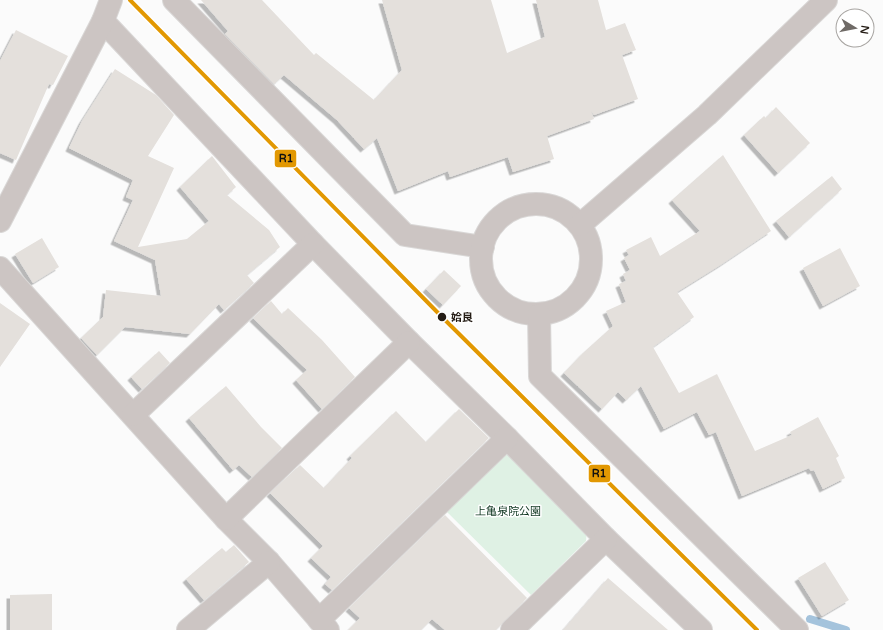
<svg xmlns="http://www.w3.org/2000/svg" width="883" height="630" font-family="'Varela Round','Noto Sans JP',sans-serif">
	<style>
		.green { fill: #dff1e4 }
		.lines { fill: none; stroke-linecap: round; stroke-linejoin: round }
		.stream { stroke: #a4c3dc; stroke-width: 8 }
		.building { fill: #e4e0dc; filter: url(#shadow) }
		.minor-casing { stroke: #d9d7d6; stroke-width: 24 }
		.tertiary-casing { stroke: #d9d7d6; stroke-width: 24 }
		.minor { stroke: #ccc5c3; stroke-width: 22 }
		.tertiary { stroke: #ccc5c3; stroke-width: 22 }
		.rail-1-casing { stroke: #fff; stroke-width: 7 }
		.rail-1 { stroke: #e29802; stroke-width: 4 }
		.stop-dot { fill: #241c15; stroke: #fff; stroke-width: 1.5 }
		.labels { text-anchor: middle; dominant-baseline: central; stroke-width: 3; stroke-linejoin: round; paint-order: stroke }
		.stop-label { font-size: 11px; font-weight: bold; fill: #241c15; stroke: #fff; text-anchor: start }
		.park-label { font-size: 11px; fill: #0f3620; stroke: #fff }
		.line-badge { stroke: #fff; stroke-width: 1.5 }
		.pale-badge-label { font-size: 11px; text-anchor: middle; font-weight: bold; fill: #111 }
	</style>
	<defs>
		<filter id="shadow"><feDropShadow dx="-3.5" dy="3.5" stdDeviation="0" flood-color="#0004"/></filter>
	</defs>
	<rect width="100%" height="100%" fill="#fbfbfb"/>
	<path class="green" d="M498,455h16l73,74 -1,12 -55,54 -85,-84z"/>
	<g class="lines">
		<path class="stream" d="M810,619l36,11"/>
	</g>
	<g class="building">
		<path d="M201,0h61l52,55 2,-2 58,47 28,-30 -20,-70h109l16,53 38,-16 -9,-37h62l8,30 19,-7 11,27 -14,5 16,44 -44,16 -3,-4 3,8 -47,17 7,23 -41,13 -5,-15 -58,20 -2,-6 -50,20 -21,-53 -13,11 -27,-29 -53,-45 -10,9 -49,-50 3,-3z"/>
		<path d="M16,30l52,26 -15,29 -4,-1 -33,76 -16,-7v-92z"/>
		<path d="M115,69l41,26 18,20 -26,41 26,12 -36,79 49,-8 22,-18 -29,-34 32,-31 24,31 -9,8 42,35 11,17 -33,28 7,8 -30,27 -5,-6 -29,30 -65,-7 -28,28 -16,-17 22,-21 3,-27 55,6 -6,-36 -41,-19 19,-41 -7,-3 7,-17 -64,-32 13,-27z"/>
		<path d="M776,107l34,36 -32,30 -34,-38 20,-19 2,2z"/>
		<path d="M723,155l48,76 -49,33 -45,28 17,25 -41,30 26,46 38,-19 38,77 37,-16 -2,-3 28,-15 21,39 -3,2 9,20 -22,11 -9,-19 -3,1 -2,-3 -67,28 -26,-64 -7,3 -12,-23 -33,17 -23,-43 -15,14 -8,-8 -16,17 -38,-36 19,-20 30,-27 -7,-15 20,-9 -7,-18 7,-3 -3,-7 7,-4 -6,-12 5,-3 -3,-5 25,-13 9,19 40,-25 -28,-31z"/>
		<path d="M832,176l10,13 -53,48 -13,-16z"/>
		<path d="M42,238l17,29 -26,16 -18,-29z"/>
		<path d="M840,248l20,38 -37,20 -20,-38z"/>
		<path d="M444,270l17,16 -18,19 -17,-16z"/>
		<path d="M271,301l11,13 6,-6 34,32 33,37 -33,32 -26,-29 11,-10 -54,-52z"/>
		<path d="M0,303l30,21 -30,43z"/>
		<path d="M159,351l11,12 -28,26 -11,-12z"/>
		<path d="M226,386l35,41 21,21 -30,29 -13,-12 -6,5 -44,-52z"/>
		<path d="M459,409l30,29 -157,152 -7,-6 6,-7 -20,-19 12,-12 -53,-53 30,-28 24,23 28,-30 -2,-2 46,-45 30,31z"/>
		<path d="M445,515l82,83 -31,32h-51l-13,-11 -11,11h-73l12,-12 -11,-10z"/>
		<path d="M234,545l15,17 -45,38 -18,-21 36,-31 4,4z"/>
		<path d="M825,562l24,38 -27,16 -24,-38z"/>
		<path d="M608,578l60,52h-105z"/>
		<path d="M52,594v36h-42v-35z"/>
	</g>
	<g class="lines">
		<defs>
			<g id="minor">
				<path d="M174,0l231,235 78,12"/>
				<path d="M103,21l210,223 96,98 98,96 99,101 95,91"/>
				<circle cx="536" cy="259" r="55"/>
				<path d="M0,221l103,-200 8,-21"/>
				<path d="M0,268l226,251 43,43 59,68"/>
				<path d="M539,315l1,61 257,254"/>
				<path d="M133,415l180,-171"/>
				<path d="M226,519l183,-177"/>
				<path d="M319,620l188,-182"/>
				<path d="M188,630l81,-68"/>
				<path d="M512,630l94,-91"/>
			</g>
			<path id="tertiary" d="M580,225l127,-110 119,-115"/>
		</defs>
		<use href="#minor" class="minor-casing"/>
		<use href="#tertiary" class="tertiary-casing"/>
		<use href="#minor" class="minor"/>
		<use href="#tertiary" class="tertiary"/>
		<defs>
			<path id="rail-1" d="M130,0l312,317 315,313"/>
		</defs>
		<use href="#rail-1" class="rail-1-casing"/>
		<use href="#rail-1" class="rail-1"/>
	</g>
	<circle class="stop-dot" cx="442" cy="317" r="5"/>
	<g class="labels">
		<g class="stop-label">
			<text x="451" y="317">姶良</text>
		</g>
		<g class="park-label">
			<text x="508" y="511">上亀泉院公園</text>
		</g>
	</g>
	<g class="line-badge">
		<rect x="274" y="149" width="23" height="19" rx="4" fill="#e29802"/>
		<rect x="588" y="464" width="23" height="19" rx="4" fill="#e29802"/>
	</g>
	<g class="pale-badge-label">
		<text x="286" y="162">R1</text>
		<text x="599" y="477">R1</text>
	</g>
	<g transform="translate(855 28) rotate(100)"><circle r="19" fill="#ffffff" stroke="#a7a4a1"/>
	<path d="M0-3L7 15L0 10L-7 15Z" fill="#6f6a66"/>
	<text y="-6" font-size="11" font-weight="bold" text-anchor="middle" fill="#241c15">N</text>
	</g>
</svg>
